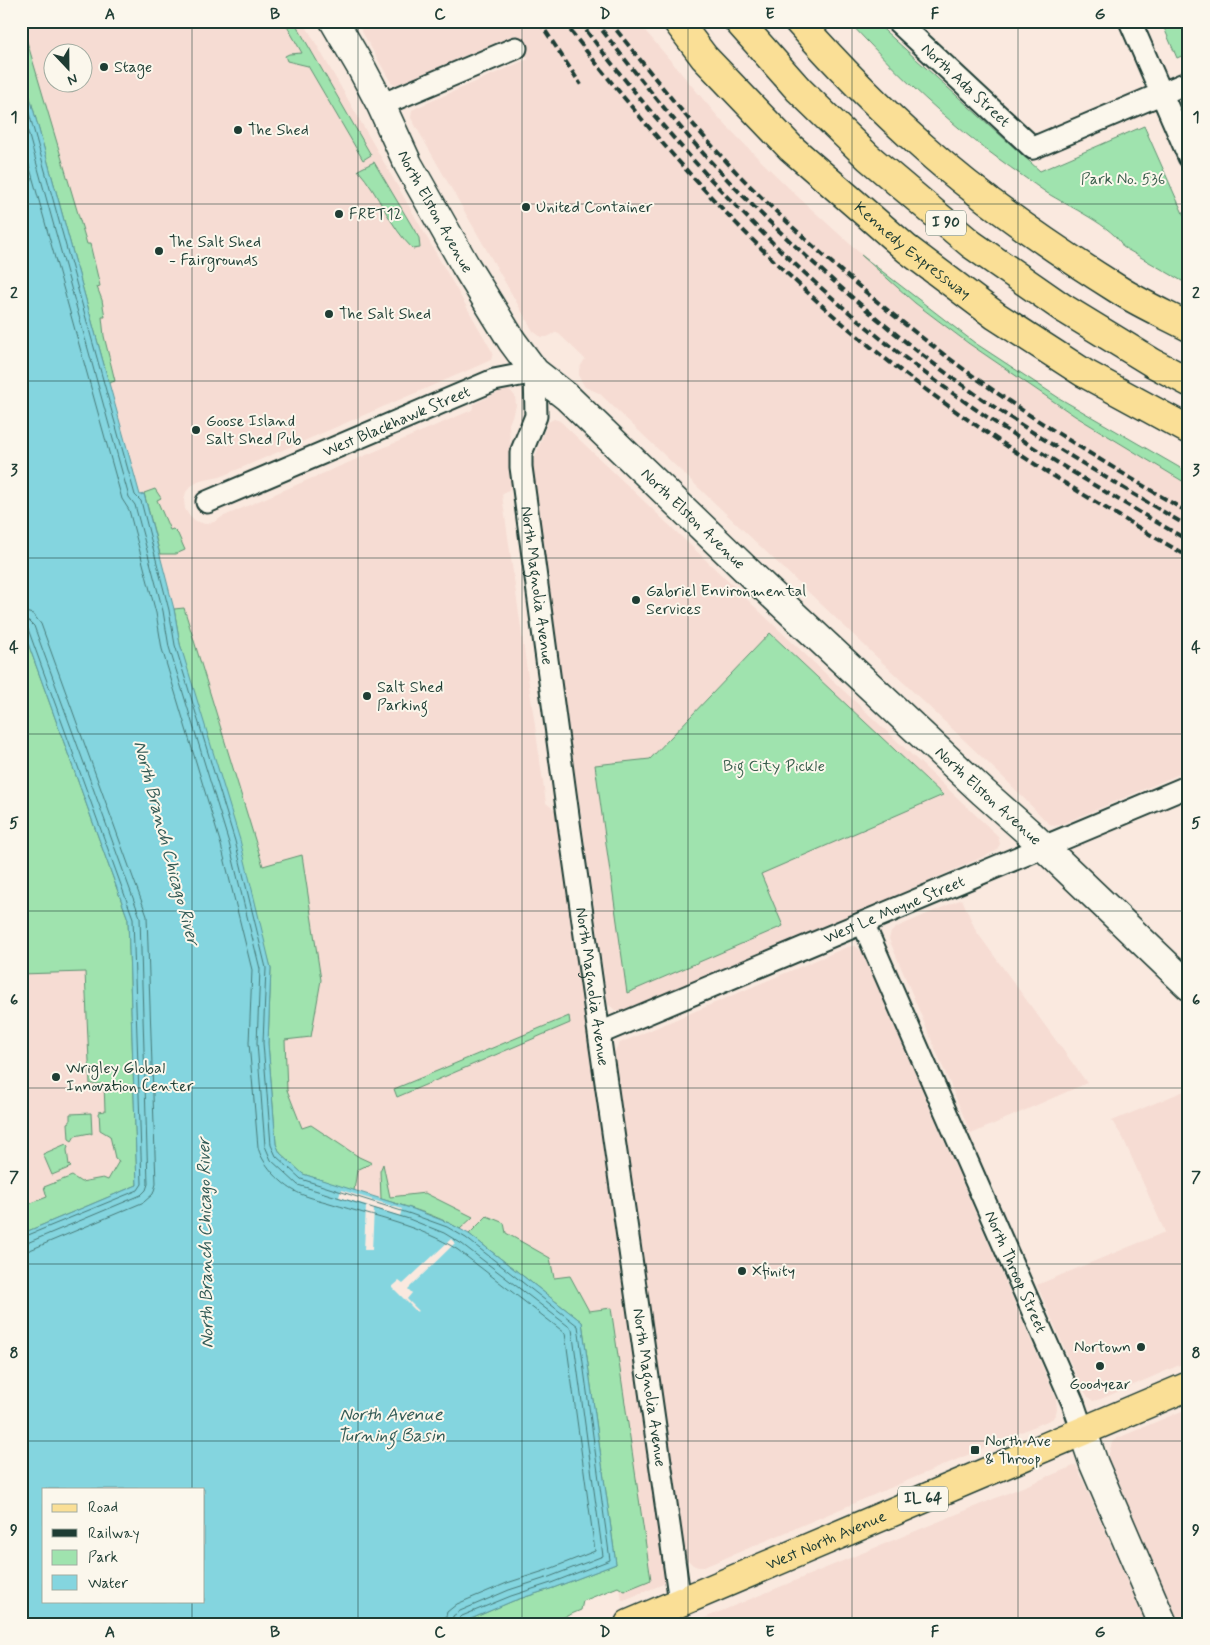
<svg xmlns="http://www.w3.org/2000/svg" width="1210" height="1645" font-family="Mynerve,sans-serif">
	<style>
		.built { fill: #f6dcd3; fill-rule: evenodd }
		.green { fill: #9fe3ae; stroke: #5f9071 }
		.water { fill: #84d5df; stroke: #5c989b; fill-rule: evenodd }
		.pier { fill: #fae9df }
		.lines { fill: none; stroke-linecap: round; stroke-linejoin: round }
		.shore { stroke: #477a78; stroke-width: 1 }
		.minor-casing { stroke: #1f3d34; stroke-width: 25 }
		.tertiary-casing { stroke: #1f3d34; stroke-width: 31 }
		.secondary-casing { stroke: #1f3d34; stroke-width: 31 }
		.primary-casing { stroke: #1f3d34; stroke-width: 31 }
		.motorway-casing { stroke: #1f3d34; stroke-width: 31 }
		.minor { stroke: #fbf7ec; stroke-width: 21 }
		.tertiary { stroke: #fbf7ec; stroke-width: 28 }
		.secondary { stroke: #fbf7ec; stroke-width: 28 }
		.primary { stroke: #fadf96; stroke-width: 28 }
		.motorway { stroke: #fadf96; stroke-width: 28 }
		.rail { stroke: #1f3d34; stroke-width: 4; stroke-dasharray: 8 4; stroke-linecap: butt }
		.grid { fill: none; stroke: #1f3d34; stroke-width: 1; stroke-opacity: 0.55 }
		.poi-dot { fill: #1f3d34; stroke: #fbf7ec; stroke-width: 2 }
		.labels { text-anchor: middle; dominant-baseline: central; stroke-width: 4; stroke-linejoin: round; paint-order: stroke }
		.shield { fill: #fbf7ec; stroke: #61756b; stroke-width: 1 }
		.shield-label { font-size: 15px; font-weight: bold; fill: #1f3d34 }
		.poi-label { font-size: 16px; fill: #1f3d34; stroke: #fbf7ec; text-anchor: start }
		.street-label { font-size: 16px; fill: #1f3d34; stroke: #fbf7ec }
		.park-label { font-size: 16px; fill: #395e4c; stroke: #fbf7ec }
		.water-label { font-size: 18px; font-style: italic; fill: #335b56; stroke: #fbf7ec }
		.neatline { fill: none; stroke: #1f3d34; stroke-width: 2 }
		.grid-label { font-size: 16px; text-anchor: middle; font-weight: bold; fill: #1f3d34 }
	</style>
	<rect width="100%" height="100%" fill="#fae9df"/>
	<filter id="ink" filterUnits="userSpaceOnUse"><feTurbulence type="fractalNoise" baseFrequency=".02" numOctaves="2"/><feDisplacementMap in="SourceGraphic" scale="10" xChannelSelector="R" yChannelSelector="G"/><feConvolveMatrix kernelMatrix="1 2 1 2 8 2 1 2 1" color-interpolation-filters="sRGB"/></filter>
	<g filter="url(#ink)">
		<g class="built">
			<path d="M21,21h282l190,332 -2,7 -27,12 -244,105 -20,4 -9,5 -5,6 -2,8 1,9 5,8 6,4 9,3 9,-2 8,-5 41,-18 209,-89 2,-6 25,-12 10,-3 6,7 1,10 -7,18 4,62 -11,9 44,308 15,12 105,761 -2,7 -3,2 -39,16 -40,-279 -169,-113 -110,-35 -123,-530 -6,-35 -30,-115 -4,1 -119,-430zM52,52h30v30h-30z"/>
			<path d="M356,21h281l82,97 35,36 43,42 118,107 53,40 107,73 114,69v285l-129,55 -6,1 -6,-3 -42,-43 -407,-387 -14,-6 -6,-10v-8l6,-10 -28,-27 -10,5h-6l-8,-6 -122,-213 1,-8 6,-3 110,-48 -12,-25 -120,51 -4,-2 -3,-4z"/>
			<path d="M554,419l6,2 216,206 222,209 2,8 -4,7 -134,60 -73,29 -166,71 -8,-1 -7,-6 -77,-536 17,-46z"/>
			<path d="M21,624l116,561 -116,49z"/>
			<path d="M962,899l14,32 111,152 -116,51 -82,-195 2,-7 6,-5z"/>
			<path d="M854,946l4,2 5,6 193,444 1,12 -2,5 -3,4 -348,148h-6l-5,-2 -8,-8 -2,-8 -69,-492 1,-7 5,-7 227,-96z"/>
			<path d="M1189,1089v272l-88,38 -8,2 -5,-4 -9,-15 -42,-97 128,-53 -42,-94 -11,-17z"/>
			<path d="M1189,1408v216h-9l-71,-164v-7l3,-11 6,-4z"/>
			<path d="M1076,1465l70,159h-456z"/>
		</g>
		<g class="green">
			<path d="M284,21h10l77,134 -8,5 -55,-94 -21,-5 -2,-5 4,-2 13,-1z"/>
			<path d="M848,21h26l166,150 104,-45 45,101v58l-66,-38c-8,-20 -57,-42 -76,-54 -33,-23 -65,-45 -95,-71 -37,-31 -71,-66 -104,-101z"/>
			<path d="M1161,21h28v32l-12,5z"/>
			<path d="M23,28l64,216h3l10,42 -3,1 5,13 3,17h-3l2,19 11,45 -6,2 -88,-318v-36z"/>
			<path d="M374,162l45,76 1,10 -7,1c-23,-22 -34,-55 -55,-79z"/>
			<path d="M861,255l114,88 84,55 130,75v12l-114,-69 -107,-73 -53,-40z"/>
			<path d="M155,489l6,9 -4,2 13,30 3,-1 5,5 7,16 -9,4h-16l-16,-61z"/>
			<path d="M184,608l79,258 39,-11 19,125 -10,57 -26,3 2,50 15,38 9,-3 48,32 13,6 -15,7 -3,21 -51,-17 -23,-21 -4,-9 -8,-101 3,-75 -91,-324 -6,-35z"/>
			<path d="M21,624l107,295 9,266 -116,49v-27l26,-10 -3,-10 28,-11 9,6 22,-4 5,2 11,-19 -4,-3 -5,-22 -10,-6 -1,-18 6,-1 -1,-27h-14l-5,-112 -64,2v-252l6,-3 -6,-13z"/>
			<path d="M770,633l173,162 -182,79 22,52 -156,67 -32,-228 55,-6z"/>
			<path d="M569,1016l1,7 -173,74 -3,-8z"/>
			<path d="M91,1113l1,21 -2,-1 -15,3 -3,5 -3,-2 -1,-16 2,-1v-8z"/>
			<path d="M66,1144l2,2 -1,4 2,15 2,2 -19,8 -9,-21z"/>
			<path d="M383,1164l7,33 35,-4 48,24 -13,12c-24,-14 -52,-22 -79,-30l-1,-28z"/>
			<path d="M487,1216l17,7 2,10 44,25 4,20 16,-2 19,35 22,-3 40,272 -27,11 -6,-4 -35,14 -2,9 -33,14h-89l54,-23 40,-13 63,-24 -34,-242 -113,-88z"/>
		</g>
		<path class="water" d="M21,65l119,430 4,-1 30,115 6,35 60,196 31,128 -3,75 8,101 4,9 23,21 110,35 36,14 20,11 113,88 34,242 -63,24 -40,13 -54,23h-438v-390l116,-49 -9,-266 -107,-295zM44,1489h160v112h-160z"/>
		<g class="pier">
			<path d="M341,1190l61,19 -2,7 -26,-8 -2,42h-8l2,-45 -27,-8z"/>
			<path d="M451,1239l4,4 -47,46 4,4 -5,6 12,12 -2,1 -25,-25 7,-6 4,3z"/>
		</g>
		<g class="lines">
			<g class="shore">
				<path d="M21,84l114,411 6,6 28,109 6,35 60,196 31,127 -3,75 8,102 5,11 25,23 110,35 36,13 19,11 112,88 32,234 -59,23 -40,13 -49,20 -3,3 -1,5"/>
				<path d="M21,107l108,390 6,8 28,106 6,36 60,196 31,126 -3,74 8,103 6,14 27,25 111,34 35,14 18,11 110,85 31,227 -54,21 -40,13 -49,21 -7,5 -1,8"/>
				<path d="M21,136l101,363 7,11 27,103 6,36 59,196 31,125 -3,73 9,104c3,15 21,35 35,43 11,7 27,10 40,14 41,13 88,22 125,46l107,83 30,218 -48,19 -40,13 -50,21 -10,8 -3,12"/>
				<path d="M21,611l12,3 8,10 106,292 9,268 -3,10 -9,8 -114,48 -9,2"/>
				<path d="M21,619l8,2 5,5 106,291 8,267 -2,6 -5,5 -114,48 -6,1"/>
				<path d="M21,625l4,1 3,3 105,289 9,266 -4,6 -117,48"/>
			</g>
			<defs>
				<g id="minor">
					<path id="s1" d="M897,21l136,127 156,-66"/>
					<path d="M1130,21l59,136"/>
					<path d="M381,105l135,-57"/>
					<path id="s2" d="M207,502l287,-122 41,-8 1,44 -15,37v14l49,363 110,772"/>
					<path id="s3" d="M863,923l210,480 10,29"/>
					<path id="s4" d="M600,1033l589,-247"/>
				</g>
				<path id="tertiary" d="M1083,1432l11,32 69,160"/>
				<g id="secondary">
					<path id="s5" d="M334,21l28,48 19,36 27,59 57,101 47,76 23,31 32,25 196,189 220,206 44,39 162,155"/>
				</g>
				<g id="primary">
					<path id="s6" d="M629,1624l560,-238"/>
				</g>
				<g id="motorway">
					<path id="s7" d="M677,21l27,36 87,91 116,101 89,67 88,57 105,57"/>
					<path d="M738,21l61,69 69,67 103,87 92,64 90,55 36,19"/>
					<path d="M798,21c39,44 81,87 125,126 59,53 129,101 196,143 22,14 47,25 70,37"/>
				</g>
			</defs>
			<use href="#minor" class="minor-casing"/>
			<use href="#tertiary" class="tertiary-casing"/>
			<use href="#secondary" class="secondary-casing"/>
			<use href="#primary" class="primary-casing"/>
			<use href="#motorway" class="motorway-casing"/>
			<use href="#minor" class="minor"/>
			<use href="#tertiary" class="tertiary"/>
			<use href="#secondary" class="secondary"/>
			<use href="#primary" class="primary"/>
			<use href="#motorway" class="motorway"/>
			<g class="rail">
				<path d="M539,21l42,64"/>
				<path d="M563,21c106,138 221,264 362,368 84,62 174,116 264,168"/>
				<path d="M579,21c88,117 187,225 301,317 96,78 202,141 309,203"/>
				<path d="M595,21c41,53 83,106 129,155 26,28 54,54 82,80 52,48 107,94 165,135 70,49 144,92 218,136"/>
				<path d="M609,21c47,58 92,117 145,169 86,85 180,162 280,228 51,33 103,64 155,95"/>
			</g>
		</g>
	</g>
	<path class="grid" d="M192,21v1468M358,21v1603M522,21v1603M688,21v1603M852,21v1603M1018,21v1603M21,204h1168M21,381h1168M21,558h1168M21,734h1168M21,911h1168M21,1088h1168M21,1264h1168M21,1441h1168M192,1601v23"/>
	<g class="poi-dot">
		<circle cx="104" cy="67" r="5"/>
		<circle cx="238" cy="130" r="5"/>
		<circle cx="526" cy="207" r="5"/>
		<circle cx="339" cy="214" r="5"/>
		<circle cx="159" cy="251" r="5"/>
		<circle cx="329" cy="314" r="5"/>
		<circle cx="196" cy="430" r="5"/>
		<circle cx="636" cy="600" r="5"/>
		<circle cx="367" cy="696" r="5"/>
		<circle cx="56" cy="1077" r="5"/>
		<circle cx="742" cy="1271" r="5"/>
		<circle cx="1141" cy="1347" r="5"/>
		<circle cx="1100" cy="1366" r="5"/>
		<rect x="970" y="1445" width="10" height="10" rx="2.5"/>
	</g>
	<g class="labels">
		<g class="shield">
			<rect x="926" y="210.5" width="40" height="25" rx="4"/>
			<rect x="898" y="1486.5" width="50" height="25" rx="4"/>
		</g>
		<g class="shield-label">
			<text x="946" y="223">I 90</text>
			<text x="923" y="1499">IL 64</text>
		</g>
		<g class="poi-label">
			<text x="114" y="67">Stage</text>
			<text x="248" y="130">The Shed</text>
			<text x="536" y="207">United Container</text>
			<text x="349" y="214">FRET12</text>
			<text x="169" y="242">The Salt Shed<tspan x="169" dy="18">- Fairgrounds</tspan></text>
			<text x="339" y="314">The Salt Shed</text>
			<text x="206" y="421">Goose Island<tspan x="206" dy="18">Salt Shed Pub</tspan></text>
			<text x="646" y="591">Gabriel Environmental<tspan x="646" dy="18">Services</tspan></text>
			<text x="377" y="687">Salt Shed<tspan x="377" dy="18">Parking</tspan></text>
			<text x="66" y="1068">Wrigley Global<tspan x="66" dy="18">Innovation Center</tspan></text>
			<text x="752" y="1271">Xfinity</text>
			<text x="1131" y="1347" text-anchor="end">Nortown</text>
			<text x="1100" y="1384" text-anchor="middle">Goodyear</text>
			<text x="985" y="1441">North Ave<tspan x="985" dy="18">&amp; Throop</tspan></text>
		</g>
		<g class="street-label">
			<text stroke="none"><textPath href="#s1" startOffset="94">North Ada Street</textPath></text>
			<text stroke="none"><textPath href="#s5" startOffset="216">North Elston Avenue</textPath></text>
			<text stroke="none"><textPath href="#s7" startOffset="330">Kennedy Expressway</textPath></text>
			<text stroke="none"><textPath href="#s2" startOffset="206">West Blackhawk Street</textPath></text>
			<text stroke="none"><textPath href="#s5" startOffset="621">North Elston Avenue</textPath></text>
			<text stroke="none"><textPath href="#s2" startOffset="571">North Magnolia Avenue</textPath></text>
			<text stroke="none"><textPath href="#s5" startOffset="1026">North Elston Avenue</textPath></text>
			<text stroke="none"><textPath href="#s4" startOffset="319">West Le Moyne Street</textPath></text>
			<text stroke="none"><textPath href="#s2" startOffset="976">North Magnolia Avenue</textPath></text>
			<text stroke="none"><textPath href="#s3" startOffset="381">North Throop Street</textPath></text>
			<text stroke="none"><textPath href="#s2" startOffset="1381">North Magnolia Avenue</textPath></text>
			<text stroke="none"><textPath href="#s6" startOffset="214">West North Avenue</textPath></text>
		</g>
		<g class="park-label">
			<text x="1123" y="179">Park No. 536</text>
			<text x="774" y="766">Big City Pickle</text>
		</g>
		<g class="water-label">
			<text transform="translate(166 843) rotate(75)">North Branch Chicago River</text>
			<text transform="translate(206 1243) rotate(-91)">North Branch Chicago River</text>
			<text x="391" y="1415">North Avenue<tspan x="391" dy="21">Turning Basin</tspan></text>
		</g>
	</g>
	<rect width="1210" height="1645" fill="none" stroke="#fbf7ec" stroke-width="55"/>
	<rect x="42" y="1488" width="162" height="115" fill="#fbf7ec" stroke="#a3ada2"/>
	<rect x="52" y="1504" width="25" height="8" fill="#fadf96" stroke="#a3ada2"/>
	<text x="88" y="1512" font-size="15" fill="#1f3d34">Road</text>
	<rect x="52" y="1529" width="25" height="8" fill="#1f3d34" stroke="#a3ada2"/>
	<text x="88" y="1538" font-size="15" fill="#1f3d34">Railway</text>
	<rect x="52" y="1550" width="25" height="15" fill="#9fe3ae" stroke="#a3ada2"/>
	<text x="88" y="1562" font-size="15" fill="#1f3d34">Park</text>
	<rect x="52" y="1575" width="25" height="15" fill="#84d5df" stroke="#a3ada2"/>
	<text x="88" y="1588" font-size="15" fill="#1f3d34">Water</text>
	<g transform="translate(68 68) rotate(158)"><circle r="24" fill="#fbf7ec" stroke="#a3ada2"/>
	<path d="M0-4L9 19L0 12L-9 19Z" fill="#1f3d34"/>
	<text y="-8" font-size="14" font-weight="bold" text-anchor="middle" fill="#1f3d34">N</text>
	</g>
	<rect x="28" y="28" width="1154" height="1590" class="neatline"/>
	<g class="grid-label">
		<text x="110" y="19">A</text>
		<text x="275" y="19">B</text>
		<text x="440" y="19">C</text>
		<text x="605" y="19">D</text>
		<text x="770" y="19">E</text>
		<text x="935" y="19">F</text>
		<text x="1100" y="19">G</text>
		<text x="14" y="122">1</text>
		<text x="1196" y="122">1</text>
		<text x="14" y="298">2</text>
		<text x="1196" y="298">2</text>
		<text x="14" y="475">3</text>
		<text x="1196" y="475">3</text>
		<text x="14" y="652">4</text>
		<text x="1196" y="652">4</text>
		<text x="14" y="828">5</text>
		<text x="1196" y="828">5</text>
		<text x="14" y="1005">6</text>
		<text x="1196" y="1005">6</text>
		<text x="14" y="1182">7</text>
		<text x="1196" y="1182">7</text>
		<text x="14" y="1358">8</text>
		<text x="1196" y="1358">8</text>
		<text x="14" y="1535">9</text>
		<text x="1196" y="1535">9</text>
		<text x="110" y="1637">A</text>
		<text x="275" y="1637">B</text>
		<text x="440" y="1637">C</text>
		<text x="605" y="1637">D</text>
		<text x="770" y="1637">E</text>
		<text x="935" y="1637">F</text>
		<text x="1100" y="1637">G</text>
	</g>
</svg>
